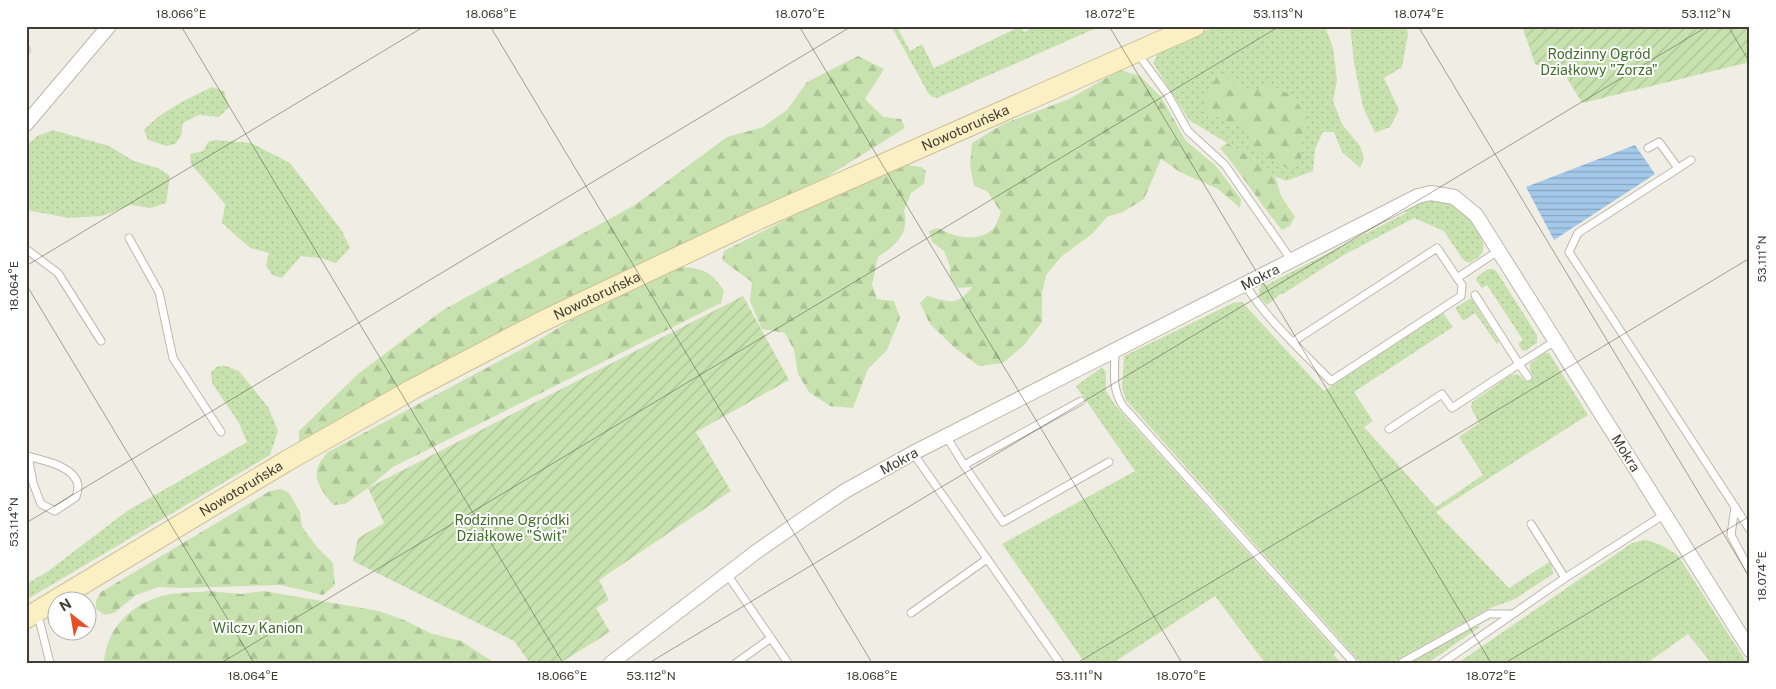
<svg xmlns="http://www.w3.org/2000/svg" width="1776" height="689" font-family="'Public Sans',sans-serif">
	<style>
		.grass { fill: url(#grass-dots) }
		.forest { fill: url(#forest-firs) }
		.garden { fill: url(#garden-furrows) }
		.water { fill: url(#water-rules) }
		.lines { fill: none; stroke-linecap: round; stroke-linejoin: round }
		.service-casing { stroke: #beb8aa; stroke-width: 9 }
		.minor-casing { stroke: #beb8aa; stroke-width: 16 }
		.secondary-casing { stroke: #cdc196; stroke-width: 22 }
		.service { stroke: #fff; stroke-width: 7 }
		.minor { stroke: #fff; stroke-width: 14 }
		.secondary { stroke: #faf0c4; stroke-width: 20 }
		.ticks { fill: none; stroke: #423d34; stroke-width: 1; stroke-opacity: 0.45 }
		.labels { text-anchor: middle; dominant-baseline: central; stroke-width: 4; stroke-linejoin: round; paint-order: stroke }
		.park-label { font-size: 14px; fill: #416e2d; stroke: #fff }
		.street-label { font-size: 14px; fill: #423d34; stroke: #fff }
		.neatline { fill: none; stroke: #423d34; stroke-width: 2 }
		.ticks-label { font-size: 12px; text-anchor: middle; fill: #423d34 }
	</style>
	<defs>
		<pattern id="grass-dots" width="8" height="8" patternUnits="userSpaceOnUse" patternTransform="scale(1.25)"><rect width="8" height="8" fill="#c8e2af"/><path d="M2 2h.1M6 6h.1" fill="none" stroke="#adc397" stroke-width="1.8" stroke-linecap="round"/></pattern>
		<pattern id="forest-firs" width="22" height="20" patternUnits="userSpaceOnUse" patternTransform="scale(1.25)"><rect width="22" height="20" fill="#c8e2af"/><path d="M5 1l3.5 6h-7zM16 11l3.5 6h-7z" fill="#adc397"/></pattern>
		<pattern id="garden-furrows" width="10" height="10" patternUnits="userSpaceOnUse" patternTransform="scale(1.25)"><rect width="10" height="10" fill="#c8e2af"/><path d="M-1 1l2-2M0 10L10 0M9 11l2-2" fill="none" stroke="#adc397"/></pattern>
		<pattern id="water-rules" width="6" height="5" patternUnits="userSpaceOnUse" patternTransform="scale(1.25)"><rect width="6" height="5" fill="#a4c8e9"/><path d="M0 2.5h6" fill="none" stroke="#87a4be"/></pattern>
	</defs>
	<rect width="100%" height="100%" fill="#f0ede4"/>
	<g class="grass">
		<path d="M1021,26l3,6 12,-6h65l-164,72 -5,-1 -4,-4 -35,-64 4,-2 13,24 12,-7 12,24z"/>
		<path d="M1217,26h108l8,22 4,32 -4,21 9,23 18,22 4,12 -4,10 -18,-16 -8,-20h-11l-8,17 -2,22 -27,10 -11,-5 -10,-10 -76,-46 -36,-57 7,-13z"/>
		<path d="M1350,26h56l2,8 -6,33 -18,11 15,32 -9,17 -15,6 -12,-26 -9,-44z"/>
		<path d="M212,87l12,4 5,16 -10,10 -20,-2 -16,8 -2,13 -6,8 -9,2 -18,-6 -4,-10c18,-20 44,-31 68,-43z"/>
		<path d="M53,130l56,16 25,15 24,7 12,8 -4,27 -15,5 -20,-3 -29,11 -33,2 -43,-8v-64l11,-10z"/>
		<path d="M216,140l35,3 39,20 52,68 8,17 -14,15 -16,-5 -19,-2 -19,22 -10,-3 -6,-10 3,-12 -19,-5 -28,-25 3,-19 -34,-40 -1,-10 13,-3 5,-9z"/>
		<path d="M1440,201c6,2 12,3 18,7 8,6 29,32 25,42 -2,7 -9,10 -14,13l-6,-3 -19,-29 -30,-13 -72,38 -59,38 -1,-1 -15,12 -8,-8v-8l5,-7 2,3 140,-72 -2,-3c12,-6 23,-10 36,-9z"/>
		<path d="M1488,269h5l4,3 40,63v8l-12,8 -3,-1 -4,-6 5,-4 -36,-55 -5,3 -6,-8 2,-4z"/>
		<path d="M1471,298l28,44 -2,2 -22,-31 -12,8 -8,-13z"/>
		<path d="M1242,302l82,89 119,-78 10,14 -99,65 19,29 -9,6 72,80 47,-32 -24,-38 20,-14 -8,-15 1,-6 39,-27 7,-1 7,7 8,-5 -3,-6v-6l14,-11h5l39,62 -152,97 73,76 42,-27 2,13 -38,25 -27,10 -97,54h-30l-235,-263 -4,-12 2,-32 109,-53z"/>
		<path d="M218,366h8l13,5 29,36 10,24 -8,24 -244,145v-16l21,-12 80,-61 120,-69 -8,-19 -27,-40 -1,-11z"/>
		<path d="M1102,367l4,5v19l9,14 221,246 -2,4 7,8h-76l-50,-67 -102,67h-28l-83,-119 133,-73 -59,-85z"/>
		<path d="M1645,540c13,3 24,8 34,17l68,106h-36l-23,-29 -41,29h-189l174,-120z"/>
		<path d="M1481,626l-53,37h-23l68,-36z"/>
	</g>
	<g class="forest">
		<path d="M858,56l26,13 -19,30 18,18 18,2 4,9 -82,51 -279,130 -245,134v-12l59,-57 85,-64 192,-105 92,-68 36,-10 24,-17 20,-28z"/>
		<path d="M1120,70l20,6 21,21 25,44 29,24 26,34 -1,9 -22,-19 -38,-17 -19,-13 -17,40 -21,13 -16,5 -15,17 -30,22 -16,19 -4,18v29l-18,23 -21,18 -24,3 -23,-17 -26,-25 -10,-21 7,-7c22,6 30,11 45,-9l-14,1 -8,-11v-11l-6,-15 -12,-9 -3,-11 9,-3c17,9 37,15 54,2 4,-4 7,-13 9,-18l-14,-21 -13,-5 -4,-21 2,-22 31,-19 66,-25z"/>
		<path d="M1225,74l11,11 11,7 24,-6 20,9 11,14 6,16 -6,16 -1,22 -9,6 -11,-3 -28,-20 -6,-19 -17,-4 -22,-11 -3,-14 12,-22z"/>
		<path d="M1227,143l38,23 10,10 6,20 14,21 -5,9 -8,4c-22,-26 -40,-56 -62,-82z"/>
		<path d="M907,165l14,2 5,4 -2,13 -13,9 -7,18c6,23 -9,35 -26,46l-6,28 5,14 17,2 6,17 -13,32 -19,19 -15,39 -23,-2 -21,-14 -11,-18 -4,-24 -9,-17 -23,-4 -12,-28 2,-19 -30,-22 2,-9 112,-57z"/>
		<path d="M681,267c22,1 31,5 43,24l-3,12 -328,164 -25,21 -23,16 -12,1c-16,-20 -25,-32 -5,-53l200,-106 79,-47z"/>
		<path d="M281,489l8,4 11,19 2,15 15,20 16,16 2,22 -12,10 -42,-10 -100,3 -23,-1 -22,8 -22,18 -9,2 -9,-6v-9l5,-8 169,-101z"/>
		<path d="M208,591l33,3 23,-3 115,20 25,9 26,13 31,8 34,22h-391c2,-34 26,-58 58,-67 14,-4 31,-3 46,-5z"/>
	</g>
	<g class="garden">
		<path d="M1522,26h228v36l-168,41 -15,-25 -32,-14z"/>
		<path d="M743,296l46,84 -93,52 35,59 -132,89 10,20 -13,8 14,24 -50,31h-30l-16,-22 -161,-80 5,-23 26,-15 -16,-35z"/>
	</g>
	<path class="water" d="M1635,145l20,29 -101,66 -28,-53z"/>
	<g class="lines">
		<defs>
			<g id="service">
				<path d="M26,49v2"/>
				<path d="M1138,54l30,41 20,36 37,34 67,96"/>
				<path d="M1648,148l11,-6 19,26"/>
				<path d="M1691,160l-113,73 -9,19 181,278"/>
				<path d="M129,238l30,54 14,66 48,74"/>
				<path d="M26,249l32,24 43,68"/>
				<path d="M1457,278l41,-27"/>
				<path d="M1245,284c20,34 58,68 86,97l130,-85 1,-11 -25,-37 -143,93"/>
				<path d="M1475,295l44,69 36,-23"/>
				<path d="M1115,350c0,20 -4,38 8,56l231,257"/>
				<path d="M1389,429l53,-35 10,14 67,-44 9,13"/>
				<path d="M946,436l18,29 117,-64"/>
				<path d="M913,453l147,210"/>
				<path d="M26,456c16,4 50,10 52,30 0,3 -1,8 -2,11l-21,14 -14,-7 -8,-21 -5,-27"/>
				<path d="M964,465l39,57 106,-60"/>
				<path d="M1735,507l-4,28 19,36"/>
				<path d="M1531,524l34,54"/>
				<path d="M727,574l61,89"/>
				<path d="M911,613l76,-54"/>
				<path d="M34,614l6,9 10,40"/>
				<path d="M736,663l35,-25"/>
				<path d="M1401,663l88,-49h21"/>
				<path d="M1442,663l123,-85 100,-64"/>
			</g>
			<g id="minor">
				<path d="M26,124l83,-98"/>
				<path d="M611,663l145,-111 46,-32 43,-29 68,-38 505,-257 13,-3 23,4 22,18 274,435"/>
			</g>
			<g id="secondary">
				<path id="s1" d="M26,618l259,-156 128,-73 130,-68 207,-98 445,-197"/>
			</g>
		</defs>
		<use href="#service" class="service-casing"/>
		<use href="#minor" class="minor-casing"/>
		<use href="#secondary" class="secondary-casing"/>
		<use href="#service" class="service"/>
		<use href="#minor" class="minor"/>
		<use href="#secondary" class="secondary"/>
	</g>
	<path class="ticks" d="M181,26l382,637M490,26l382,637M799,26l383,637M1109,26l382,637M1418,26l332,552M1728,26l22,37M26,266l399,-240M26,284l228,379M26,523l826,-497M221,663l1059,-637M649,663l1059,-637M1077,663l673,-405M1505,663l245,-147"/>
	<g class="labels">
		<g class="park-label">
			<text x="1599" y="54">Rodzinny Ogród<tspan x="1599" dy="16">Działkowy "Zorza"</tspan></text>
			<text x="512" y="520">Rodzinne Ogródki<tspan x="512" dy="16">Działkowe "Świt"</tspan></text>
			<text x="258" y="628">Wilczy Kanion</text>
		</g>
		<g class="street-label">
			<text stroke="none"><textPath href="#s1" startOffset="1061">Nowotoruńska</textPath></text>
			<text transform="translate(1260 277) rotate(-27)">Mokra</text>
			<text stroke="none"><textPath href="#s1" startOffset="656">Nowotoruńska</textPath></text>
			<text transform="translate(1626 453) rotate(58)">Mokra</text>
			<text transform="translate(899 461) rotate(-29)">Mokra</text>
			<text stroke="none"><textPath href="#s1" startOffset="251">Nowotoruńska</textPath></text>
		</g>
	</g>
	<rect width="1776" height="689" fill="none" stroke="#ffffff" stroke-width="55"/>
	<g transform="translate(72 616) rotate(329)"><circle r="24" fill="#ffffff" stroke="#b3b1ae"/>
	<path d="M0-4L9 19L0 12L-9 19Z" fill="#e84d23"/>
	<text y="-8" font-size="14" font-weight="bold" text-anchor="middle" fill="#423d34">N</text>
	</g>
	<rect x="28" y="28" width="1720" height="634" class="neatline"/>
	<g class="ticks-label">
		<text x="181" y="18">18.066°E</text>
		<text x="491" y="18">18.068°E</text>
		<text x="800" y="18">18.070°E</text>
		<text x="1110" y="18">18.072°E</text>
		<text x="1278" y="18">53.113°N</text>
		<text x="1419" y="18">18.074°E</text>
		<text x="1706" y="18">53.112°N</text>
		<text transform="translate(1762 259) rotate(-90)" y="4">53.111°N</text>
		<text transform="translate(14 286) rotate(-90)" y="4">18.064°E</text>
		<text transform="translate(14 522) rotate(-90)" y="4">53.114°N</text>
		<text transform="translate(1762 576) rotate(-90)" y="4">18.074°E</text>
		<text x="253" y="680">18.064°E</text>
		<text x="562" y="680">18.066°E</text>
		<text x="651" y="680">53.112°N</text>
		<text x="872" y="680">18.068°E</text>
		<text x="1079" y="680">53.111°N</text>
		<text x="1181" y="680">18.070°E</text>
		<text x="1491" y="680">18.072°E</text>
	</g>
</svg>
